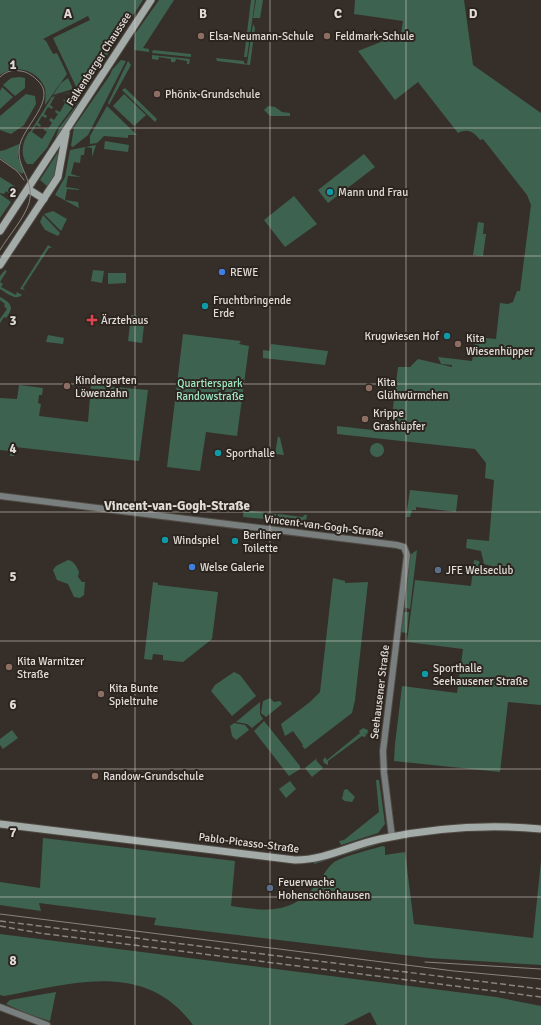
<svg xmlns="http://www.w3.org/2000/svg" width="541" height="1025" font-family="Signika,sans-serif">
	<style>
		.green { fill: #3e6250 }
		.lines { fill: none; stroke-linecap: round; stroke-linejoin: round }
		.tertiary-casing { stroke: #514b45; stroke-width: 8 }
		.secondary-casing { stroke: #514b45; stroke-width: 9 }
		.tertiary { stroke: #797f7e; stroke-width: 6 }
		.secondary { stroke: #a3aba9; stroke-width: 7 }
		.tram { stroke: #89837e; stroke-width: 1 }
		.rail { stroke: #89837e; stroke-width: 1.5; stroke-dasharray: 6 3; stroke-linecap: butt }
		.grid { fill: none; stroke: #e1dcd8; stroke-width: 1; stroke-opacity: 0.55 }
		.education-dot { fill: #8d6e63; stroke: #2c251f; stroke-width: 1.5 }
		.culture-dot { fill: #0f9aa8; stroke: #2c251f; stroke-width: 1.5 }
		.shop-dot { fill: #3f7fe0; stroke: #2c251f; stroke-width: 1.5 }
		.health-dot { fill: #e0444e; stroke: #2c251f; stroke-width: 1.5 }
		.service-dot { fill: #5c6f8a; stroke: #2c251f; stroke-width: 1.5 }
		.labels { text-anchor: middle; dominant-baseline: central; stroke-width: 4; stroke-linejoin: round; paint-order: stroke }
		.poi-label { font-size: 11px; fill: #e1dcd8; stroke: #2c251f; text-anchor: start }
		.street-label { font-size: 11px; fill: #e1dcd8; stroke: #2c251f }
		.park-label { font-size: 11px; fill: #9fe6c3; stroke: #2c251f }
		.quarter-label { font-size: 13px; font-weight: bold; fill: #e1dcd8; stroke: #2c251f }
		.grid-label { font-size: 13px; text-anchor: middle; font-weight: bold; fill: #e1dcd8; stroke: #2c251f; stroke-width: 4; stroke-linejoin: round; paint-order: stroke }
	</style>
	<rect width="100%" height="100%" fill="#362f29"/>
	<g class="green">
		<path d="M0,0h143l-61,94 -3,-1 -26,-55 37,-18 -2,-4 -45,23 3,2 7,13 4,-1 10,21 -22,31c0,-6 2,-12 -1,-19 -8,-17 -30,-22 -44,-11z"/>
		<path d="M159,0h15l-31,48 6,1v3l-15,-2 1,-16z"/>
		<path d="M251,0h4l-8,57h-3z"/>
		<path d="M256,0h7l-3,18h-7z"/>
		<path d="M355,0h109l9,65 68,48v592l-33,-3 -8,70 -106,-11 1,-17 7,-58 55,7 6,-44 -56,-7 8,-62 56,6 3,-26 5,1 2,6 20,4 -2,-3 -15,-4 -3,-13 -15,-3 1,-9 22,2 5,-61 -9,-2 1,-15 -11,-14 -138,-15v-8l53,6 8,-65h12l8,-8 34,8v-2l-11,-1 -3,-7 34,4 4,-24 20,2 4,-36 8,1 5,-2 4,-11h3l11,-86 -4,-10 -44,-56 -3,1c-6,-8 -12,-12 -22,-7l-40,-51 -23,18 -37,-49 43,-17 2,-13 -49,-7z"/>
		<path d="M253,24l2,4 -5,37 -33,-4 -1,-3 28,3v2l3,1z"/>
		<path d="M153,50l38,4v3l-39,-4z"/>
		<path d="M152,55l38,4 -1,5h-2v-3l-11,-2 -1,3h-4v-3l-12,-2 -1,3 -6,-1z"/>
		<path d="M121,60l5,1 -38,74 -15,12 -2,-1 3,-19 36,-52 2,-5z"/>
		<path d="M128,61l3,4 -22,40 -1,-2z"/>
		<path d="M20,77l5,1v10l-10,8 -12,-11 8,-7z"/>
		<path d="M68,78l5,11 -20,6 8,-12z"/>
		<path d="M2,87l11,10 -13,12v-18z"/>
		<path d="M125,88l32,31 -2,3 -33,-32z"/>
		<path d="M72,92h3l-20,4 -5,9 3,2 -1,2 -4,-2 -4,7 3,2 -1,2 -4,-2 -4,7 3,2 -1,2 -4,-2 -4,7 10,7 5,-7 -4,-3 2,-1 3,1 4,-6 -3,-3 2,-2 3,2 4,-6 -3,-2 1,-2 4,2 5,-9 -2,-3 15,-3 1,2 -21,28 -11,21 -14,16h-6c-7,-9 -5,-22 2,-32h1l22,-35z"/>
		<path d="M26,94l9,2 1,8 -12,21 -13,9 -11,-4v-14z"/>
		<path d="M124,94l22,21 -12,11 -21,-20z"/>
		<path d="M79,102v4l-24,34 4,-12z"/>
		<path d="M107,106l30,29h-9v3l-24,-2 -7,7 -7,1v-8z"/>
		<path d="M268,106l7,1 7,5 8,1v3h-20l-6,-6z"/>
		<path d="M105,141l24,4 -1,7 -24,-3z"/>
		<path d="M19,144l-1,13 6,15 -2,2 -22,-16v-7l5,-1z"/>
		<path d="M96,145l-4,12v-9l-7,-1 -1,8h-3l-1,8 -6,-1 -3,12 10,3 -13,-1 -2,11 13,2v1l-12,-1 -2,11 13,2 1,6 -24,-13 10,-18 5,-27z"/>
		<path d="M60,149l-5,26 -7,12 -8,-7z"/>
		<path d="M364,154l11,13 -47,36 -10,-13z"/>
		<path d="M0,177l16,10 -2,9 -8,-5 -2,3 -4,-1z"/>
		<path d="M0,194l11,8 -11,16z"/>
		<path d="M294,196l23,28 -32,23 -21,-27z"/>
		<path d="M53,211l14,8 -6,12 -17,-17z"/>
		<path d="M43,215l17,18 -2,3 -13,-6 -5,-8z"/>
		<path d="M478,222l6,1 -1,11h3l-3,22 -10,-1z"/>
		<path d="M48,245l4,3h-3l-26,40 2,2 -5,-1z"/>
		<path d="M5,270l2,1 -7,11 3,2 -2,3 15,8 1,-3 5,3c-7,6 -15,-2 -22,-6v-13z"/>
		<path d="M93,270l11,1 -2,12 -11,-2z"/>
		<path d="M108,273h18v10l-18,1z"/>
		<path d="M0,297c11,6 15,10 6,21l-2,-1 -4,6v-4l7,-10 -3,-3 1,-2 -5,-4z"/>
		<path d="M131,315l14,2 -3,26 -14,-2z"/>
		<path d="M183,334l58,7 -2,3 10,2 -12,90 -31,-4 -6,39 -33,-4z"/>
		<path d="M48,335l16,3 -1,6 -17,-2z"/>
		<path d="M271,344l57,7 -3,14 -62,-7v-8l7,1z"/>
		<path d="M19,385l24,3 -1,7h-3l-1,8 3,1 -2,12 49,6 3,-37 57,5 -9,71 -124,-14 -1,9h-4v-5l-10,-1v-52l17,1z"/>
		<path d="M278,436l2,2 4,17 -9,-1z"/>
		<circle cx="377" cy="450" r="7"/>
		<path d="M410,490l48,5 -2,17 -40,-5v3h-4l-2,7h-4z"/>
		<path d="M244,507v3l32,4 -1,6 -32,-3z"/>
		<path d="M278,514l25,3 1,-2h3l-2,10 -28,-4z"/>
		<path d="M417,550l-7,59 -7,-2 7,-52z"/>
		<path d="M68,560c6,1 9,7 11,12l-1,5 4,5h3l-1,13 -4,3 -6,-1 -6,-13 -11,-4 -4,-10 3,-4z"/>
		<path d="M333,578l12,3v2l23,-1 -13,118 -3,13 -47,36 -3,-3 1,-1 -10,-14 -8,5 -4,-12 29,-22 10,-10z"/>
		<path d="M153,582l5,1v2l60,7 -6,47 -29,23 -20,-2v-5l-10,-1 -1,6 -8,-1z"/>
		<path d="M403,612h6l-2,21 -7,-1z"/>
		<path d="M234,672l6,3 16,21 -24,20 -21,-25 4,-6z"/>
		<path d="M270,698l4,4 6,-1 2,3 -16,13 -5,-4 2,-12z"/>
		<path d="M260,702v12l3,5 -11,9 -5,-4 -11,-2z"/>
		<path d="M264,721l36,45v3l-11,7 -35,-45z"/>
		<path d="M234,723l11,2 4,5 -13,10 -4,-4 -2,-10z"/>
		<path d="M363,728l5,2 -1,5 -2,-2 1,3 -2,1 -2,-1 -34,25v4l-4,-2 -1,-3 2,-3 2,3 33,-27 -1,-2z"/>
		<path d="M12,730l6,8 -15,11 -3,-4v-6z"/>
		<path d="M317,758l-1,2 7,8 -11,9 -7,-9z"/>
		<path d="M376,780h3l6,44 -7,9 -37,12 -2,-4 5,-1 35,-28z"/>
		<path d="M290,781l6,8 -10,9 -7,-9z"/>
		<path d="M347,789l8,8 -3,5 -7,-1 -3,-2 2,-9z"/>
		<path d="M43,838l192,23 -4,45c36,5 59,9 85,-21 6,-7 10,-16 17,-22 7,-6 40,-14 50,-17l2,1v8l20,-3 9,72 119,14 8,-77v104l-112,-7 -275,-33 2,-7 -117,-15 2,8 -41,-6v-23l40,6z"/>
		<path d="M381,841l1,2 -68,21v-2z"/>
		<path d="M0,934l496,63 45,9v19h-164l-7,-13 -26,13h-151c-48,-66 -123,-41 -189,-29l-4,-1z"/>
		<path d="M56,992l-6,29 -22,-7 -22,-10 4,-4z"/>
	</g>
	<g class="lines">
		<defs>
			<g id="tertiary">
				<path d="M0,496l397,49 7,2 3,8 -24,196 1,22 8,64"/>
				<path d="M0,1007l47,18"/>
			</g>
			<g id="secondary">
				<path d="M28,189l16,10"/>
				<path d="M0,231l151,-231"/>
				<path d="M0,265l58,-88 8,-44"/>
				<path d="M0,824l295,36c31,0 56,-15 85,-21 53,-11 108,-15 161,-10"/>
			</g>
		</defs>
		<use href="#tertiary" class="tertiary-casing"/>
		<use href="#secondary" class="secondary-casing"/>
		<use href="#tertiary" class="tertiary"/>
		<use href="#secondary" class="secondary"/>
		<g class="tram">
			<path d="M0,77c5,-5 12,-8 20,-6 5,0 12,4 16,8 25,20 -16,48 -17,71 -1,20 16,31 10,53 -5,16 -20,32 -29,47"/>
			<path d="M0,159l17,12 7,9"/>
			<path d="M0,914l454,57 87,8"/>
			<path d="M425,962l116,7"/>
		</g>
		<g class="rail">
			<path d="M0,921l541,68"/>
			<path d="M0,926l39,7 502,64"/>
		</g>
	</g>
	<path class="grid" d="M135,0v1025M270,0v1025M406,0v1025M0,128h541M0,256h541M0,384h541M0,512h541M0,641h541M0,769h541M0,897h541"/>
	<g class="education-dot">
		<circle cx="201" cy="36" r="4"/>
		<circle cx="327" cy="36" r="4"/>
		<circle cx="157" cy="94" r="4"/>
		<circle cx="458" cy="344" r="4"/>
		<circle cx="67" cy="386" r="4"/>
		<circle cx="369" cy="388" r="4"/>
		<circle cx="365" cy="419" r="4"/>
		<circle cx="9" cy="667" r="4"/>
		<circle cx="101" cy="694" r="4"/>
		<circle cx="95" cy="776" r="4"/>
	</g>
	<g class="culture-dot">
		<circle cx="330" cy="192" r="4"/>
		<circle cx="205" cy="306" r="4"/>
		<circle cx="447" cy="336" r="4"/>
		<circle cx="218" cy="453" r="4"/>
		<circle cx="165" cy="540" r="4"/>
		<circle cx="235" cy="541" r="4"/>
		<circle cx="425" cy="674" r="4"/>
	</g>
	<g class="shop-dot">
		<circle cx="222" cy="272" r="4"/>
		<circle cx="192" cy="567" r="4"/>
	</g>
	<path class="health-dot" d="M90 314h4v4h4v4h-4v4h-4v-4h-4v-4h4z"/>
	<g class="service-dot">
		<circle cx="438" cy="570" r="4"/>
		<circle cx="270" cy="888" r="4"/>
	</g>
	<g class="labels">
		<g class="poi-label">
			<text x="209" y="36">Elsa-Neumann-Schule</text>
			<text x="335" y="36">Feldmark-Schule</text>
			<text x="165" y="94">Phönix-Grundschule</text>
			<text x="338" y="192">Mann und Frau</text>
			<text x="230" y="272">REWE</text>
			<text x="213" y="300">Fruchtbringende<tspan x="213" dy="13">Erde</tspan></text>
			<text x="101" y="320">Ärztehaus</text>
			<text x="439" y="336" text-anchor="end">Krugwiesen Hof</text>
			<text x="466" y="338">Kita<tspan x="466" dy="13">Wiesenhüpper</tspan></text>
			<text x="75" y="380">Kindergarten<tspan x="75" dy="13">Löwenzahn</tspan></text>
			<text x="377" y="382">Kita<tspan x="377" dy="13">Glühwürmchen</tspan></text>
			<text x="373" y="413">Krippe<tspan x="373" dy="13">Grashüpfer</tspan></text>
			<text x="226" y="453">Sporthalle</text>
			<text x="243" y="535">Berliner<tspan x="243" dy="13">Toilette</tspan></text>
			<text x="173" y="540">Windspiel</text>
			<text x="200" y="567">Welse Galerie</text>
			<text x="446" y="570">JFE Welseclub</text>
			<text x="17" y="661">Kita Warnitzer<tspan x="17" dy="13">Straße</tspan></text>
			<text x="433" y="668">Sporthalle<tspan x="433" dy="13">Seehausener Straße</tspan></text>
			<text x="109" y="688">Kita Bunte<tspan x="109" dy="13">Spieltruhe</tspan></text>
			<text x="103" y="776">Randow-Grundschule</text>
			<text x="278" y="882">Feuerwache<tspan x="278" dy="13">Hohenschönhausen</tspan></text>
		</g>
		<g class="street-label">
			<text transform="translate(99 59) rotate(-57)">Falkenberger Chaussee</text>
			<text transform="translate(324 526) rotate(7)">Vincent-van-Gogh-Straße</text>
			<text transform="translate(380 692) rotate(-83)">Seehausener Straße</text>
			<text transform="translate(249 843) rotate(7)">Pablo-Picasso-Straße</text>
		</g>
		<g class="park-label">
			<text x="210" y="383">Quartierspark<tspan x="210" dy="13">Randowstraße</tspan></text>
		</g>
		<g class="quarter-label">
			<text x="177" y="506">Vincent-van-Gogh-Straße</text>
		</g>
	</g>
	<g class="grid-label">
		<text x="68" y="18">A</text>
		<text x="203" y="18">B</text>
		<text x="338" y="18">C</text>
		<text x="473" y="18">D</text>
		<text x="13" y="69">1</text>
		<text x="13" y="197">2</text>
		<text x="13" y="325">3</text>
		<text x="13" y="453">4</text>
		<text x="13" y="581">5</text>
		<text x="13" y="709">6</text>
		<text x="13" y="837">7</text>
		<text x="13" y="965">8</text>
	</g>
</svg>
